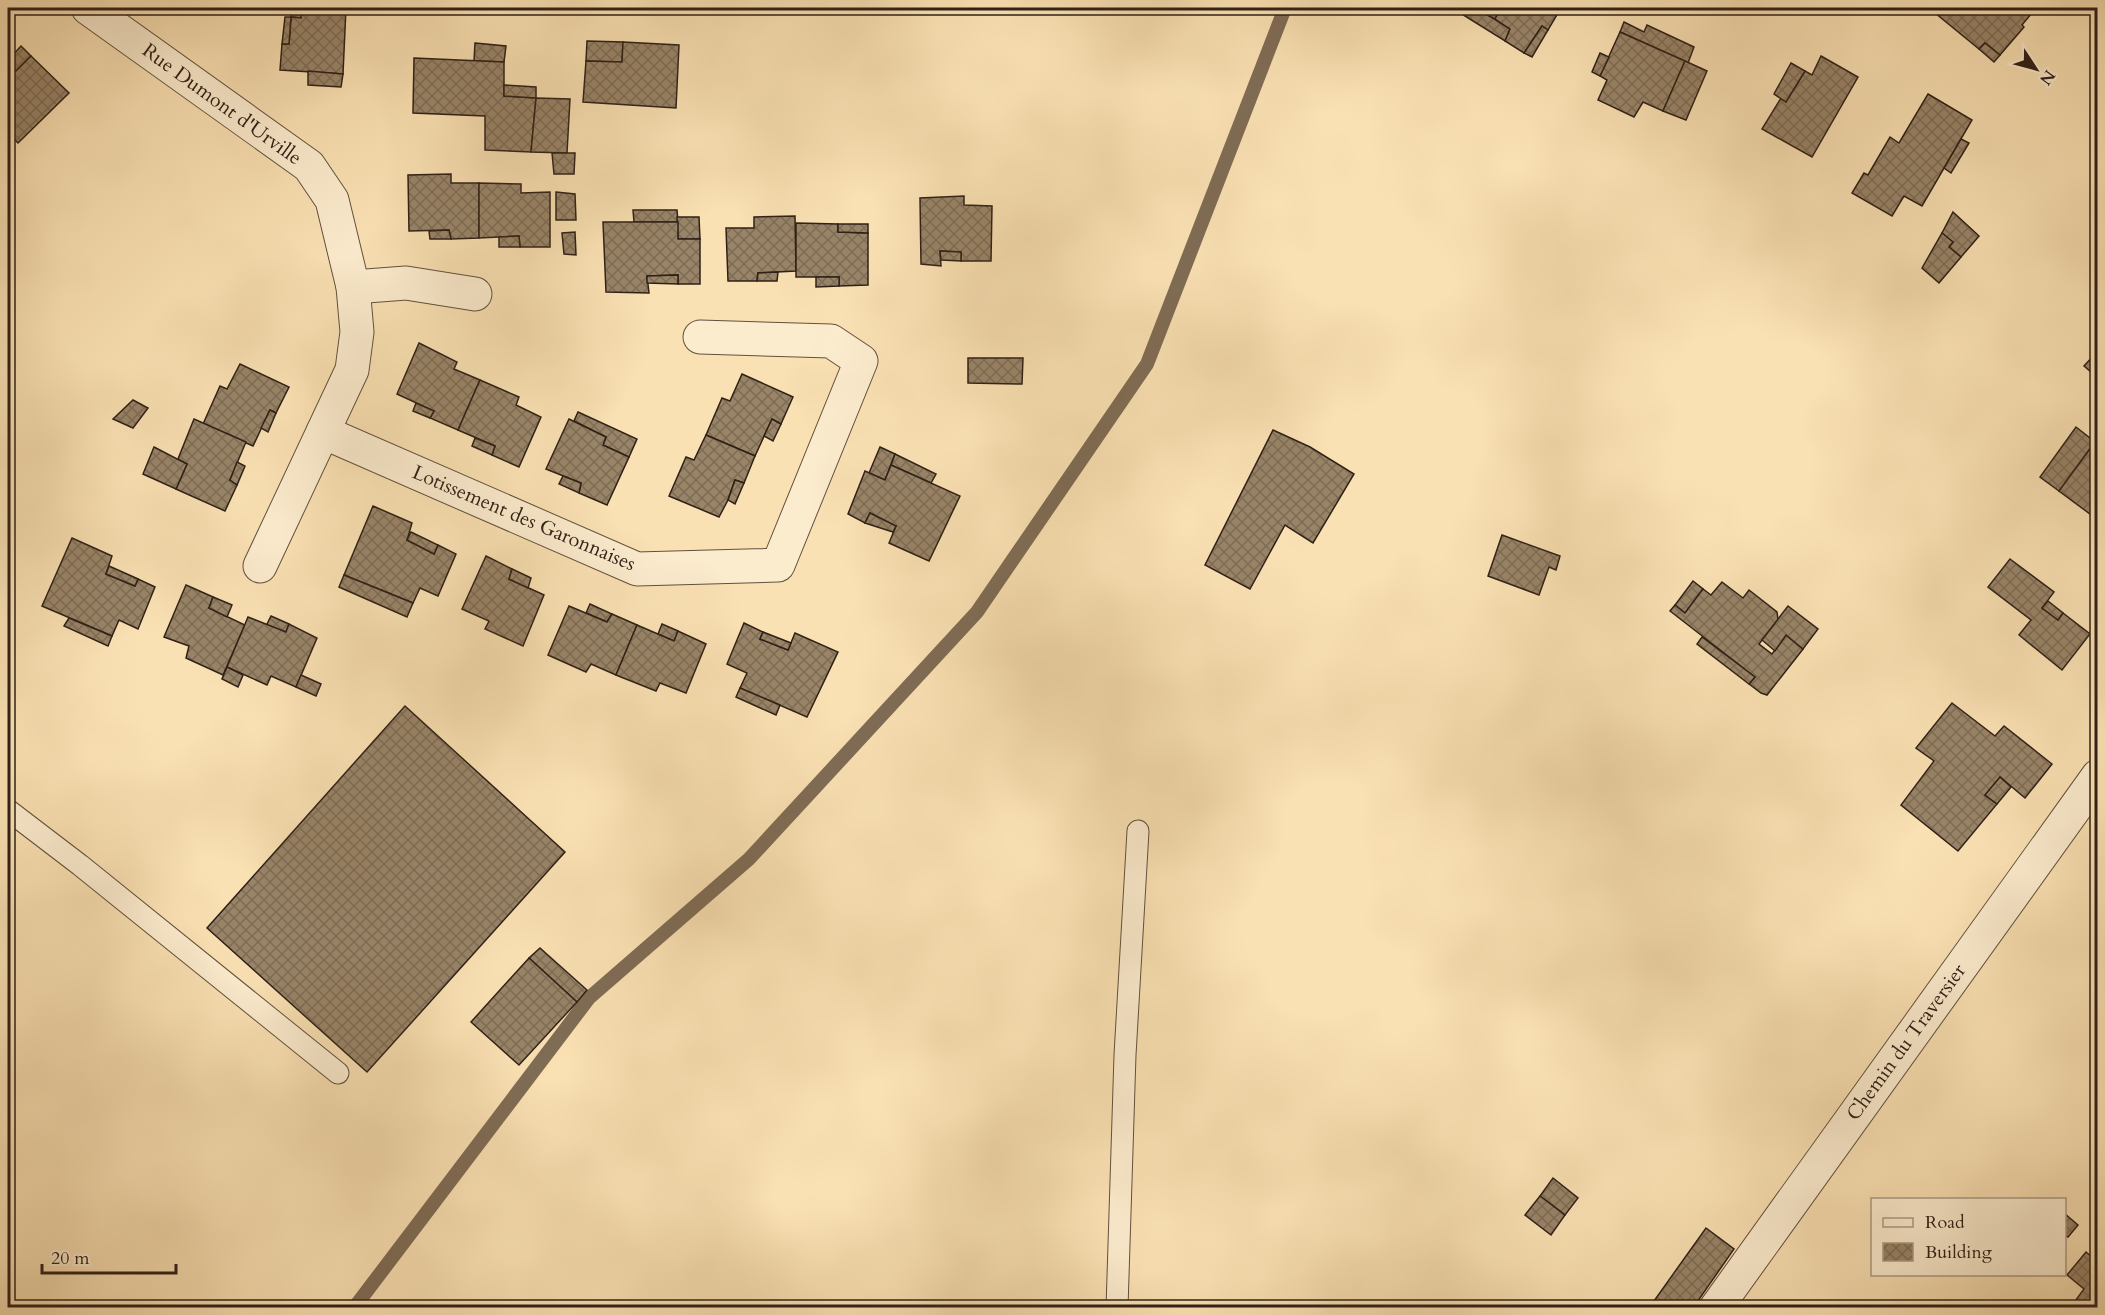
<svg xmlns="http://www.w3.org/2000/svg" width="2105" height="1315" font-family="Cardo,serif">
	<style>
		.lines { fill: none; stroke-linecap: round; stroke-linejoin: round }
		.stream { stroke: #7f6c55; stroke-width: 14 }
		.building { fill: url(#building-cross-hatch); stroke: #2f2017; stroke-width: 1.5 }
		.service-casing { stroke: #62503e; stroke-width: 23 }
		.minor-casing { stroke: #62503e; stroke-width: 35 }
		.service { stroke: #fcecce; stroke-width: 21 }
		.minor { stroke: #fcecce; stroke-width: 33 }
		.labels { text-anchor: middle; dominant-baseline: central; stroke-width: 4.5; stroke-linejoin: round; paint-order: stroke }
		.street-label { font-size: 20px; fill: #2f2017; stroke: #fcecce }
	</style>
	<defs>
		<pattern id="building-cross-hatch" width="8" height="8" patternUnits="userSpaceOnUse" patternTransform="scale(1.5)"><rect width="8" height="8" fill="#998468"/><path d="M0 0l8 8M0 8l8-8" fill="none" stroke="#7d6c55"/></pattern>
	</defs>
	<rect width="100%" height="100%" fill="#fae1b3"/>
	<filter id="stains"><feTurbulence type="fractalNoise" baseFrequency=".00333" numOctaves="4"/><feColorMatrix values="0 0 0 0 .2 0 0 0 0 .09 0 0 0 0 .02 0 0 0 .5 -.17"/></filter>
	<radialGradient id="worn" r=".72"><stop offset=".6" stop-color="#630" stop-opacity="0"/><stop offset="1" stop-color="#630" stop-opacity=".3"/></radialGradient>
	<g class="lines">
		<path class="stream" d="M354,1308l235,-310 160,-139 228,-247 170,-248 138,-356"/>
	</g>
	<g class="building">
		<path d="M292,8h9v10l-10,-1z"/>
		<path d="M301,8h45l-3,66 -63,-4 2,-26h7l2,-27 10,1z"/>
		<path d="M1460,8h22l3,5 25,16 -5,12 -48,-30z"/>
		<path d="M1492,8h9l-6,11 -8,-4z"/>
		<path d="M1501,8h60l-13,22 -6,-4 -18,27 -19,-12 5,-12 -15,-10z"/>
		<path d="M1929,8h107l-14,17 2,2 -24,28 -15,-12 -6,6z"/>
		<path d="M285,17h6l-2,27h-7z"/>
		<path d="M1624,22l20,10 3,-7 47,22 -6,16 -68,-31z"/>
		<path d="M1542,26l6,4 -16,27 -8,-4z"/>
		<path d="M1620,32l65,29 -22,50 -20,-9 -9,15 -36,-17 9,-20 -7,-4z"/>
		<path d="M587,41l36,1 -1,20 -36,-1z"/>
		<path d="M623,42l56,3 -3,63 -93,-6 3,-41 36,1z"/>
		<path d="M475,43l31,3 -2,16 -30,-1z"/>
		<path d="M1985,43l15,12 -6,7 -15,-13z"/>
		<path d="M21,46l10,10 -23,23v-19z"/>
		<path d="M1600,53l9,4 -9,19 -8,-4z"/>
		<path d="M31,56l38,37 -51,50 -10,-10v-54z"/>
		<path d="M1821,56l37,21 -46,80 -50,-28 19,-31 5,4 19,-31 7,4z"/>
		<path d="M414,58l90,4v34l32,2 -5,54 -46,-2v-34l-72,-3z"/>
		<path d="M1685,61l22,10 -21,49 -23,-9z"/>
		<path d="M1791,63l14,8 -19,31 -12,-8z"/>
		<path d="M308,71l35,3 -2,13 -33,-2z"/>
		<path d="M504,85l32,2v11l-32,-2z"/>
		<path d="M1928,94l44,26 -50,86 -18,-10 -12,20 -40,-23 12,-20 4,2 22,-38 9,6z"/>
		<path d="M536,98l34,1 -3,54 -36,-1z"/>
		<path d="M1961,139l8,4 -18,30 -7,-5z"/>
		<path d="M552,153h23l-1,21h-20z"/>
		<path d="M451,174v9h28v55l-28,1 -2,-9 -40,1 -1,-56z"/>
		<path d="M479,183l42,1v9l29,-1v55h-30l-1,-11 -40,2z"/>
		<path d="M556,192l19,2 1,26h-20z"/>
		<path d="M964,196v9l28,1 -1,55h-30v-9l-21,-1 1,15 -20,-2 -1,-66z"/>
		<path d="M633,210h44l1,12h-44z"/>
		<path d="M1953,212l26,24 -18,21 -12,-10 4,-5 -11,-9z"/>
		<path d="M795,216l1,55 -38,2 -1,8h-29l-2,-53h28v-11z"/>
		<path d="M677,217h22l1,22h-22z"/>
		<path d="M603,222h75v17h22v45h-22v-9l-31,1 2,17 -43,-1z"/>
		<path d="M796,223l42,1v8l30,1v52l-29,1v-9h-43z"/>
		<path d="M838,224h30v9l-30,-1z"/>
		<path d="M449,230l2,9h-21l-1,-8z"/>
		<path d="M575,232l1,23 -12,-1 -2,-21z"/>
		<path d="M1942,233l11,9 -4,5 12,10 -22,26 -17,-15z"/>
		<path d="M519,236l1,11h-21v-10z"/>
		<path d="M940,251l21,1v9l-20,-1z"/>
		<path d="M778,272l-1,9h-20l1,-8z"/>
		<path d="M678,275v9l-31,-1v-7z"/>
		<path d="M816,277h23v9l-23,1z"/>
		<path d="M419,343l38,19 -3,7 26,11 -22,50 -28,-12 4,-7 -37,-17z"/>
		<path d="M2098,351v27l-14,-12z"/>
		<path d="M968,358h55l-1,26 -54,-1z"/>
		<path d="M240,364l49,23 -13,26 -6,-3 -17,36 -50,-22 17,-38 7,3z"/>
		<path d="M742,374l51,23 -12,27 -9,-5 -17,37 -49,-21 16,-37 8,3z"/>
		<path d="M480,380l39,17 -3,8 25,12 -22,50 -27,-12 3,-9 -37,-16z"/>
		<path d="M133,400l15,8 -15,20 -20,-9z"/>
		<path d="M416,403l18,8 -4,7 -17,-7z"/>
		<path d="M270,410l6,3 -8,19 -7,-4z"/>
		<path d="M578,412l59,27 -8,18 -26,-12 3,-8 -32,-16z"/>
		<path d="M194,419l52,23 -16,38 7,5 -12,26 -49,-22 11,-25 -9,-5z"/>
		<path d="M569,419l37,18 -3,8 26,12 -22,48 -28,-12 2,-10 -35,-14z"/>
		<path d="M772,419l9,5 -8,17 -9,-5z"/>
		<path d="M2076,427l19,15 -36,49 -19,-14z"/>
		<path d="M1273,430l37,17 44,27 -41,69 -28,-18 -35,64 -45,-24z"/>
		<path d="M706,435l49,21 -11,27 -9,-3 -7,20 -9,17 -50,-21 17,-39 8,3z"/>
		<path d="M475,438l20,8 -3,9 -20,-9z"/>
		<path d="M2095,442l3,1v77l-39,-29z"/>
		<path d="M154,447l33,17 -11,25 -33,-15z"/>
		<path d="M880,447l15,7 -10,26 -16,-7z"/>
		<path d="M895,454l41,20 -5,9 -40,-18z"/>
		<path d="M237,462l8,4 -8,19 -7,-5z"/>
		<path d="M891,465l69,31 -31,65 -40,-18 7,-17 -26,-13 -5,10 -17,-9 17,-43 20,9z"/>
		<path d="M563,476l18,7 -2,10 -20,-9z"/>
		<path d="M735,480l9,3 -9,21 -7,-4z"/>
		<path d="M373,506l39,17 -5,17 27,14 4,-9 18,9 -18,42 -18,-8 -7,15 -69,-28z"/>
		<path d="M870,513l26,13 -3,6 -28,-9z"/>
		<path d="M411,532l27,13 -4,9 -27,-14z"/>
		<path d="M1502,535l58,21 -4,14 -7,-3 -10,28 -51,-19z"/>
		<path d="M72,538l40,18 -6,18 29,12 3,-7 17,8 -17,42 -19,-9 -7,16 -70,-30z"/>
		<path d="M486,556l26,13 -3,10 35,16 -21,51 -38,-17 4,-8 -27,-12z"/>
		<path d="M2010,559l44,33 -12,16 16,12 5,-7 27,21 -28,36 -43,-35 12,-15 -43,-33z"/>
		<path d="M109,566l29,13 -3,7 -29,-12z"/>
		<path d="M512,569l19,9 -3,10 -19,-9z"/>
		<path d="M344,575l69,28 -6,14 -68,-30z"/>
		<path d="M1693,581l10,8 -18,24 -10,-8z"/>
		<path d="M1722,582l21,16 6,-8 28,22 1,8 -19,24 13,10 14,-19 17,14 -36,46 -6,-2 -12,-9 6,-7 -85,-66 5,-6 10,8 18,-24 8,6z"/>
		<path d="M186,585l27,12 -4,11 36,17 -22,50 -37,-17 3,-12 -25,-9z"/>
		<path d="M213,597l19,8 -5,12 -18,-9z"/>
		<path d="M2048,601l15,12 -5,7 -16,-12z"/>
		<path d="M590,604l22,10 -5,8 -21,-9z"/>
		<path d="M569,606l38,16 5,-8 25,11 -21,50 -25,-11 -5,8 -38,-17z"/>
		<path d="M1788,606l30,23 -15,20 -17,-14 -11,16 -13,-11z"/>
		<path d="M271,616l18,8 -3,8 -20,-6z"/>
		<path d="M248,617l38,15 3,-8 28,14 -21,49 -25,-11 -4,9 -40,-18z"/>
		<path d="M69,618l43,18 -4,10 -44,-20z"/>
		<path d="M744,623l19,9 -3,7 28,11 7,-17 43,19 -31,65 -67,-29 7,-15 -20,-9z"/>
		<path d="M662,624l16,7 -4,10 -16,-7z"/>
		<path d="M637,625l37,16 4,-10 28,13 -20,49 -26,-10 -4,8 -40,-16z"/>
		<path d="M763,632l28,11 -3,7 -28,-11z"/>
		<path d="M1702,637l53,40 -6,7 -52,-40z"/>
		<path d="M227,667l16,8 -5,12 -16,-8z"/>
		<path d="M301,675l20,9 -5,12 -20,-9z"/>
		<path d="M740,688l40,17 -4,10 -40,-18z"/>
		<path d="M1952,703l43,33 9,-10 48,38 -27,34 -25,-21 -15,18 12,9 -39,47 -57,-46 33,-44 -18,-13z"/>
		<path d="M405,706l160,146 -198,220 -160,-144z"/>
		<path d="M2000,777l11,10 -14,17 -12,-9z"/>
		<path d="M540,948l47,42 -10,12 -48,-44z"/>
		<path d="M529,958l48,44 -58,63 -48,-43z"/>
		<path d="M1553,1178l25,20 -13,17 -25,-19z"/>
		<path d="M1540,1196l25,19 -14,20 -26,-20z"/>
		<path d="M2064,1213l14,12 -10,12 -4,-2z"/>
		<path d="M1706,1228l28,21 -41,59h-44z"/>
		<path d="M2086,1252l12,10v46h-28l14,-19 -17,-14z"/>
	</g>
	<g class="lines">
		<defs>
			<g id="service">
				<path d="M8,810l72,55 258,208"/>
				<path d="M1117,1308l8,-253 13,-224"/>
			</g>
			<g id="minor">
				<path d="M88,8l221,158 23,34 21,87 4,45 -5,38 -92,196"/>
				<path d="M353,287l53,-4 69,11"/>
				<path d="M323,432l314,137 141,-4 83,-204 -30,-20 -131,-4"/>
				<path d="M1716,1308l382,-532"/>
			</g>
		</defs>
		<use href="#service" class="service-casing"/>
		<use href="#minor" class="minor-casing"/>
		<use href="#service" class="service"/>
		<use href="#minor" class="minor"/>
	</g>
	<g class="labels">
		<g class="street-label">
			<text transform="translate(222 104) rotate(36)">Rue Dumont d'Urville</text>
			<text transform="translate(524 518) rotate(23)">Lotissement des Garonnaises</text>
			<text transform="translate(1906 1042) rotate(-54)">Chemin du Traversier</text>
		</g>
	</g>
	<rect width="2105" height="1315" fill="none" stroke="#fae1b3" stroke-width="30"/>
	<rect x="9" y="9" width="2087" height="1297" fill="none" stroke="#2f2017" stroke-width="3"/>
	<rect x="15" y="15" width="2075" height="1285" fill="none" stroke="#2f2017" stroke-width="1.5"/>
	<rect x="1871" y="1198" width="195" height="78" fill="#fcecce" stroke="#aa9a85" stroke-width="1.5"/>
	<rect x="1883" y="1218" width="30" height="9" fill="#fcecce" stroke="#aa9a85" stroke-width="1.5"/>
	<text x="1925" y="1228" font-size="18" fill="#2f2017">Road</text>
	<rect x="1883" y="1243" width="30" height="18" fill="url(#building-cross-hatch)" stroke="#aa9a85" stroke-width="1.5"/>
	<text x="1925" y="1258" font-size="18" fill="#2f2017">Building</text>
	<g transform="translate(2036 69) rotate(126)" stroke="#fcecce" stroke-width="4.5" paint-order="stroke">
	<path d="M0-4.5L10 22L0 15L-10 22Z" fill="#2f2017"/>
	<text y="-9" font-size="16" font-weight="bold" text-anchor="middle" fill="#2f2017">N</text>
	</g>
	<path d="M42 1264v9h134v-9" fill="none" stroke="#2f2017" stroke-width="3"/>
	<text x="51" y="1264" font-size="18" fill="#2f2017" stroke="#fcecce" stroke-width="4.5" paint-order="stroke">20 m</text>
	<rect width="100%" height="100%" filter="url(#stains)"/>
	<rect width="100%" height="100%" fill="url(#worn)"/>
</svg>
